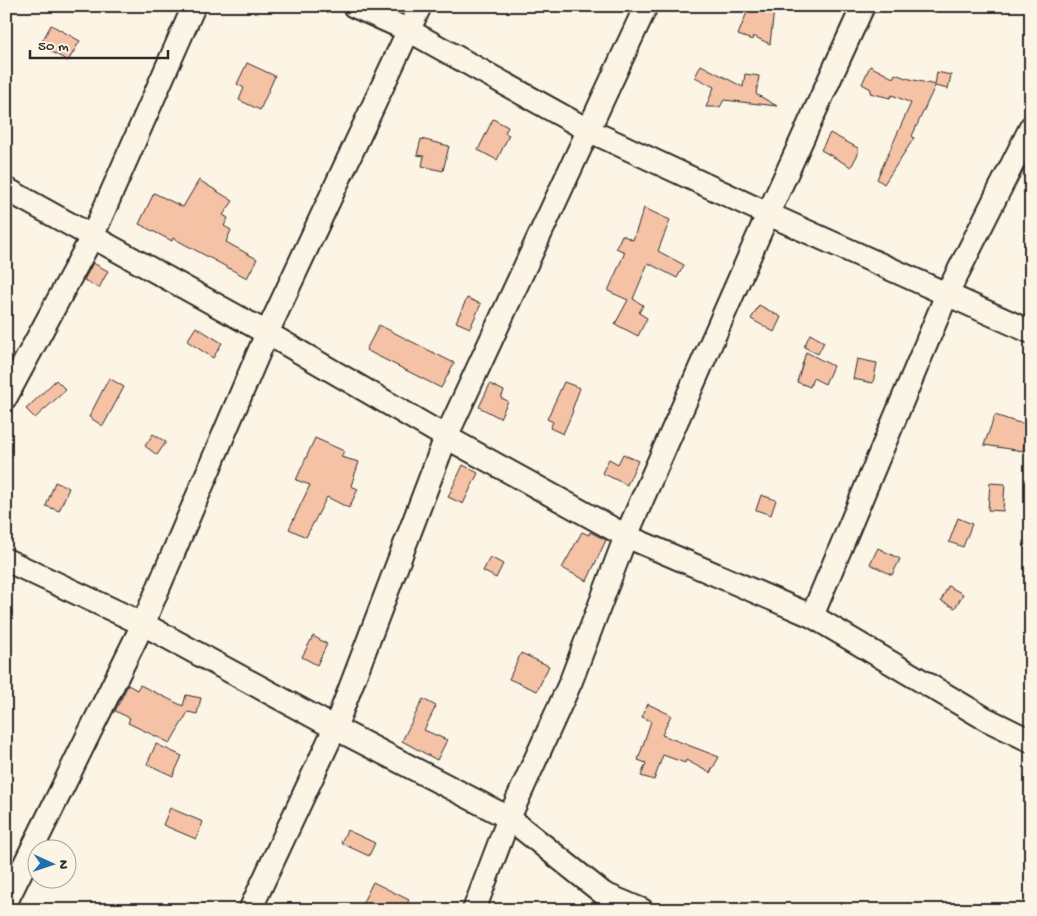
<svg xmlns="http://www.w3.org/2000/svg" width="1037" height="916" font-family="'Gochi Hand',sans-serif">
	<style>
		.building { fill: #f5c2a6; stroke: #2b2b2b }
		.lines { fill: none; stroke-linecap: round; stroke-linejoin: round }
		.minor-casing { stroke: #2b2b2b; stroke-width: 26 }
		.minor { stroke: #fcf5e5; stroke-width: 22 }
	</style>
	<rect width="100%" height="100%" fill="#fcf5e5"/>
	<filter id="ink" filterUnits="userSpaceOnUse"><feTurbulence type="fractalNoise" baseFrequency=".02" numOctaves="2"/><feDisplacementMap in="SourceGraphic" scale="10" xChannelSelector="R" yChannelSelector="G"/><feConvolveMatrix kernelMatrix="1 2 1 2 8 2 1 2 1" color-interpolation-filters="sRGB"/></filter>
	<g filter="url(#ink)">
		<g class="building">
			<path d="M749,7l25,3 -4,34 -17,-8 -1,4 -14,-5z"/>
			<path d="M51,25l29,16 -12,20 -28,-16z"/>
			<path d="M247,63l28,13 -15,34 -21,-10 5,-12 -7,-4z"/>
			<path d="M701,65l42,22 2,-13 14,2 -3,18 21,12 -53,-6 -4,7h-14l8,-20 -19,-10z"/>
			<path d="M870,66l23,12 2,-4 11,4 29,7 2,-13 14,3 -3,14 -13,-3 -23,50 2,2 -30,46 -7,-5 34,-76 -19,-8 -2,3 -20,-5 1,-4 -9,-5z"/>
			<path d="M493,119l15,8 -3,6 4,2 -12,25 -19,-10z"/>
			<path d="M830,133l28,15v6l-7,13 -30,-17z"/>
			<path d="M421,139l28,7 -6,25 -21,-5 2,-10 -7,-1z"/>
			<path d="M199,180l34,21 -10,14 5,3 -4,8 7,4 -5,12 31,17 -10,19 -74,-40 -1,3 -33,-17 15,-31 29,14z"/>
			<path d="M644,208l26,12 -12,31 26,14 -7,13 -29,-15 -15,36 10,6 -4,8 8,5 -9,18 -23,-12 13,-24 -20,-9 17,-39 -9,-4 6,-13 11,5z"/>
			<path d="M93,263l15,8 -9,17 -15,-8z"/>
			<path d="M467,298l14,6 -11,24 -14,-6z"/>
			<path d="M759,305l22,12 -7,15 -23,-13z"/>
			<path d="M379,325l75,38 -13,25 -75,-38z"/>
			<path d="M196,327l26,16 -9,15 -26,-17z"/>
			<path d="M810,334l14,8 -6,12 -14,-7z"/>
			<path d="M806,352l27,14 -8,18 -12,-6 -3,9 -13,-5z"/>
			<path d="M857,359l20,4 -4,20 -20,-4z"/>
			<path d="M109,378l15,9 -21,39 -14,-9z"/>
			<path d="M56,380l10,10 -31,28 -9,-9z"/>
			<path d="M564,382l16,6 -8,22 1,1 -10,23 -13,-6 3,-6 -6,-3z"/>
			<path d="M490,384l14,7 -3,7 7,3 -8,17 -21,-11z"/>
			<path d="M995,415l21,7 11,2 -4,27 -39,-6z"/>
			<path d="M153,434l13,8 -9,13 -12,-9z"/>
			<path d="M315,438l29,13 -3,6 18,5 -8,24 7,3 -9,19 -22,-11 -21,40 -17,-8 21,-44 -14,-5z"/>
			<path d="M623,454l15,7 -11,24 -25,-12 7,-14 9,5z"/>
			<path d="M463,465l15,8 -15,31 -15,-7z"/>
			<path d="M55,482l14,6 -10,23 -13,-5z"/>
			<path d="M990,483l15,1 -2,27 -15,-1z"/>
			<path d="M761,495l15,5 -5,15 -15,-5z"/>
			<path d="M958,518l14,6 -9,23 -14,-5z"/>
			<path d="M582,532l7,3 1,-3 16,8 -19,41 -25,-13z"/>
			<path d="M878,548l22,11 -8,16 -22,-11z"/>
			<path d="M490,557l13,7 -7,14 -13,-7z"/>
			<path d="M948,586l15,8 -8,14 -14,-7z"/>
			<path d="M313,636l14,8 -10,21 -15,-8z"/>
			<path d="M521,653l28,13 -12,25 -28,-12z"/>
			<path d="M128,685l9,5 3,-5 43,21 3,-11 15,3 -4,16 -9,-2 -18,31 -42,-20 2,-5 -15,-7z"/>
			<path d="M423,699l13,7 -12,24 23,10 -10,20 -35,-19z"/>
			<path d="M648,704l23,11 -9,20 57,22 -9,16 -24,-13 -1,3 -22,-8 -9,25 -13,-4 5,-13 -8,-3 13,-39 -9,-4z"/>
			<path d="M156,744l26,12 -9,20 -26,-12z"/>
			<path d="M170,808l33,14 -7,17 -33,-14z"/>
			<path d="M347,830l28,13 -6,13 -28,-13z"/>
			<path d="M373,882l36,18 -5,10h-45z"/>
		</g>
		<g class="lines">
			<defs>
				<g id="minor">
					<path d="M354,6l54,24 180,100 180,84 263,118"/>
					<path d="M6,189l261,144 179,104 180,99 186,80 174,103 45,22"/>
					<path d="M6,397l86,-160 102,-231"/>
					<path d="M6,560l137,64 192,104 174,90 95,76 38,16"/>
					<path d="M812,616l135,-322 84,-167"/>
					<path d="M6,902l137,-278 124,-291 153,-327"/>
					<path d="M250,910l85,-182 111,-291 200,-431"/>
					<path d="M474,910l35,-92 62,-137 55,-145 142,-322 95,-208"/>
				</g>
			</defs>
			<use href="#minor" class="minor-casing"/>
			<use href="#minor" class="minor"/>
		</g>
	</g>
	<rect width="1037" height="916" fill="none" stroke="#fcf5e5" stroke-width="25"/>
	<rect x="12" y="12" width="1012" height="891" fill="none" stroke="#2b2b2b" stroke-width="2" filter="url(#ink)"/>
	<g transform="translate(52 864) rotate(93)"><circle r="24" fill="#fcf5e5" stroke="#a8a49b"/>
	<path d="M0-4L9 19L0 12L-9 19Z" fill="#1f6fb2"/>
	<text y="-8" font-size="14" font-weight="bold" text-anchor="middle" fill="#2b2b2b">N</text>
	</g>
	<path d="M30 50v8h138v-8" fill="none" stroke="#2b2b2b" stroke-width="2.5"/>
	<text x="38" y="50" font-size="15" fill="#2b2b2b" stroke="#fcf5e5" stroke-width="4" paint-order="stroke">50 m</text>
</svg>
